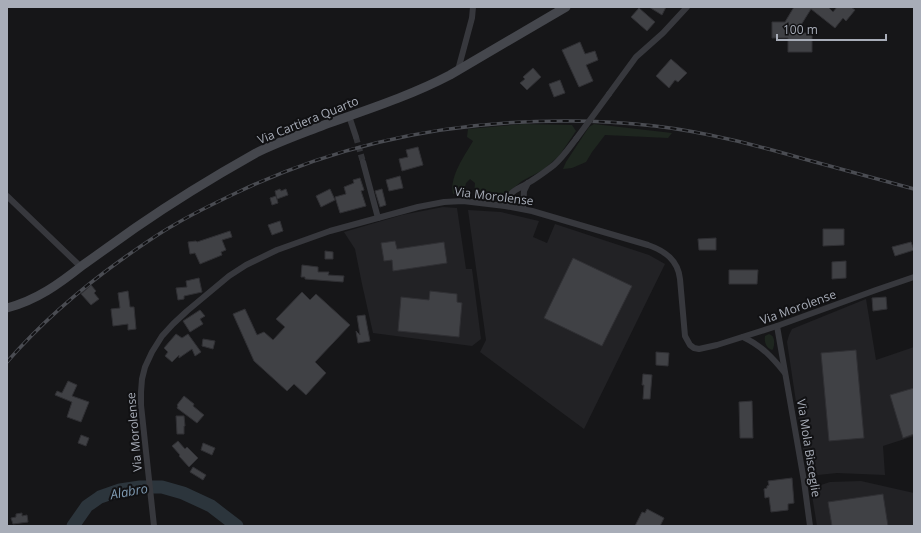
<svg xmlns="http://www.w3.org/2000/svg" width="921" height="533" font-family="'Open Sans',sans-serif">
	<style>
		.built { fill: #222225 }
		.green { fill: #1e261f }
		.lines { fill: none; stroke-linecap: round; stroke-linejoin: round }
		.river { stroke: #2c353c; stroke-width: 13 }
		.building { fill: #404145; stroke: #303034 }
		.street-tunnel { stroke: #333438; stroke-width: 6; stroke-dasharray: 6 3; stroke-linecap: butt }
		.street { stroke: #37383d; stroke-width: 6 }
		.secondary { stroke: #45474d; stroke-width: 9 }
		.rail-casing { stroke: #4a4c52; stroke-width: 3.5 }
		.rail { stroke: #111113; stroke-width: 2; stroke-dasharray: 6; stroke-linecap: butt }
		.street-bridge { stroke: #37383d; stroke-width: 6 }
		.labels { text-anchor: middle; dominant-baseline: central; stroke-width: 4; stroke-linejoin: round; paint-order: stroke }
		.street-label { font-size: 12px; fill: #a8adb8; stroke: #111113 }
		.water-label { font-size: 13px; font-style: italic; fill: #7f9bb3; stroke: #111113 }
	</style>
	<rect width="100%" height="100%" fill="#161618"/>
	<g class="built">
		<path d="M443,207l14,1 9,61h6l9,70 -9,7 -99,-13 -11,-49 -7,-35 -11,-17 58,-17z"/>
		<path d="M468,210l33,2 38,9 -6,16 14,6 8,-19 94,31 16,9 -81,165 -104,-77 6,-12z"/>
		<path d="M866,299l10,61 38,-13v89l-31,10 2,29 -48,-2 -19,2 -12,-7 -19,-126 2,-7 3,-6z"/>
		<path d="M861,481l53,12v33h-97l-5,-31 9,-10 9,-3z"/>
	</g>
	<g class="green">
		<path d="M523,124l49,1 4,6 -17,25 -16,14 -21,11 -17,14 -21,3 -10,-3 1,-12 -5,-4 -4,4 -2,9 -11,2c-4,-17 12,-39 20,-53l-6,-4 1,-8z"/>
		<path d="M594,124l78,9 -4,5 -63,-3 -13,17 -6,10 -14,6 -9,1 3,-7 23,-35z"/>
		<path d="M769,334c6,2 6,9 4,15l-1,1c-6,-2 -8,-8 -7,-14z"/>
	</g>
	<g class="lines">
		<path class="river" d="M73,526l14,-20 13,-9 20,-7 20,-3h22l21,6 28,13 26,20"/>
	</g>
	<g class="building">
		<path d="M649,7h17l-4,8z"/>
		<path d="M794,7h34l5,5 4,-5h14l4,3 -9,11 -3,-3 -8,10 -24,-19 -15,24h16v19h-24v-14h-16v-16h13z"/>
		<path d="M639,8l16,14 -8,9 -16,-14z"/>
		<path d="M580,42l5,12 10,-3 3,9 -12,5 7,16 -14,6 -17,-37z"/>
		<path d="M671,59l16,14 -9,9 -3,-2 -6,8 -13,-12z"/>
		<path d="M533,68l8,9 -14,13 -7,-7 5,-4 -2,-2z"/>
		<path d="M560,80l5,13 -11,4 -5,-13z"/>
		<path d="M418,147l5,18 -21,6 -3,-12 9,-2 -2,-7z"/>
		<path d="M400,176l3,12 -14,3 -3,-11z"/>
		<path d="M360,178l4,12 -3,1 5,15 -26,7 -5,-16 11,-3 -2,-7 10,-4 -1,-3z"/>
		<path d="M280,189l1,2 5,-2 2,6 -11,4 -2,-8z"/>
		<path d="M330,189l5,11 -14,7 -5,-11z"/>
		<path d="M382,189l4,16 -6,2 -5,-16z"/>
		<path d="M276,196l2,7 -6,2 -2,-7z"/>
		<path d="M280,221l3,10 -11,4 -4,-10z"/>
		<path d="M823,229h21v16l-21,1z"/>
		<path d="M230,231l2,6 -10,3 4,10 -5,2 1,3 -22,9 -5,-11 -5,1 -2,-12 8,-1 1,1z"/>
		<path d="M716,238v12h-17l-1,-11z"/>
		<path d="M395,241l2,8 47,-7 3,21 -54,8 -1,-11 -8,1 -3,-18z"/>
		<path d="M911,242l3,8 -19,6 -3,-9z"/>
		<path d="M325,251l8,1v7h-8z"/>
		<path d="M573,258l59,28 -30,60 -58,-28z"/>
		<path d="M846,261v17l-14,1v-17z"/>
		<path d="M302,265l16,2v5h11l-1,3 16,1 -1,6 -38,-3v-2h-4z"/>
		<path d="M729,270h29l-1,14h-28z"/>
		<path d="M199,278l3,14 -18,4v3l-6,1 -2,-12 11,-1 -1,-6z"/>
		<path d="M91,285l5,6 -2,2 5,6 -8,6 -10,-11z"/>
		<path d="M128,291l2,16h4l2,22 -8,1v-6l-15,2 -2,-17 9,-1 -2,-15z"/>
		<path d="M430,291l27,3v8l5,1 -3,34 -61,-6 3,-34 28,3z"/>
		<path d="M302,292l8,8 6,-6 34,31 -35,37 11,11 -20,22 -12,-11 -7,7 -33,-30 -21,-47 12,-5 12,26 7,-3 9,8 12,-13 -9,-8z"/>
		<path d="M886,297l1,12 -14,2 -1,-13z"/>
		<path d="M200,310l5,6 -5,3 3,5 -13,8 -7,-11z"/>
		<path d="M365,315l5,26 -12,2 -2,-12 4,4 -3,-19z"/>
		<path d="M176,334l6,4 6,-4 13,18 -6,4 -3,-7 -13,9v-3l-7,7 -7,-6 3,-4 -4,-4z"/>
		<path d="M203,339l12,2 -2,8 -11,-3z"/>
		<path d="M856,350l8,88 -35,3 -8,-88z"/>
		<path d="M656,352l13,1 -1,13 -12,-1z"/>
		<path d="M643,374l9,1 -2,24h-7l1,-14h-2z"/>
		<path d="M68,381l9,4 -5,11 17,6 -8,20 -14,-5 5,-15 -17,-7 2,-4 5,2z"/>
		<path d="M914,388v46l-11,4 -13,-43z"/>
		<path d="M184,396l10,8 -1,2 11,9 -7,8 -20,-15 1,-2 -1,-1z"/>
		<path d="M752,401l1,37h-13l-1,-36z"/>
		<path d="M176,416h8l1,10h-1v8h-7z"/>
		<path d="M81,435l8,3 -3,8 -8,-3z"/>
		<path d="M178,441l7,8 2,-2 11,11 -9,9 -10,-11 1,-1 -8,-9z"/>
		<path d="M203,443l12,5 -3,7 -11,-5z"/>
		<path d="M193,467l13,8 -3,5 -13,-8z"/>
		<path d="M792,478l2,25 -6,1v6l-17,2 -2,-15 -4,1 -1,-9 3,-1v-2l2,-1 -1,-4z"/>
		<path d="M883,494l5,32h-56l-4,-24z"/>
		<path d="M647,509l17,9 -4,8h-25l7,-14 3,1z"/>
		<path d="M22,513v3l5,-1 1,7 -15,2 -2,-6 5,-1v-3z"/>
	</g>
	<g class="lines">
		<path class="street-tunnel" d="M356,137l7,25"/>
		<g class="street">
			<path d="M458,70l14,-52 1,-11"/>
			<path d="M609,94l27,-37 27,-24 24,-26"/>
			<path d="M349,116l7,21"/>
			<path d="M363,162l15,56"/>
			<path d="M7,196l74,71"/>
			<path d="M505,206c6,-17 10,-15 23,-23 9,-5 18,-12 26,-18 9,-8 15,-17 22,-26"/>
			<path d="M523,209l1,-18 4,-8"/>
			<path d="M777,326l27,155 6,45"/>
			<path d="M743,337c19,9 29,20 42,36"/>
			<path d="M154,526l-13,-121v-13l1,-13 3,-12 7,-15 10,-16 11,-12 14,-13 42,-35 17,-11 31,-15 53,-19 88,-24 26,-5 19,-1 42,5 27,5 116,34c17,6 30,15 32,34l5,57 5,9 4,3 5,1 18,-4 60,-19 99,-36 38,-13"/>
		</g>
		<path class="secondary" d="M7,308c30,-8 52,-24 76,-43 17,-12 35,-25 52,-37 39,-27 80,-52 121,-75 22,-11 45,-19 68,-28 42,-15 86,-29 126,-50l116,-68"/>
		<defs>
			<path id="rail" d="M7,362c34,-39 72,-72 114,-102 17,-12 35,-25 53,-35 20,-12 41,-22 62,-32 106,-51 217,-73 335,-72 28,0 56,2 84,5 51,6 100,19 149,33 37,10 73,20 110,30"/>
		</defs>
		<use href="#rail" class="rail-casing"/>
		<use href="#rail" class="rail"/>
		<path class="street-bridge" d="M576,139l33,-45"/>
	</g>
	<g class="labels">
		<g class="street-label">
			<text transform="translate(308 120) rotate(-22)">Via Cartiera Quarto</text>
			<text transform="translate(494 196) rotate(7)">Via Morolense</text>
			<text transform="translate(798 307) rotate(-20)">Via Morolense</text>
			<text transform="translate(134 432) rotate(-95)">Via Morolense</text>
			<text transform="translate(809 448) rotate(81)">Via Mola Bisceglie</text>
		</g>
		<g class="water-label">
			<text transform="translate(129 491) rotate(-10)">Alabro</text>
		</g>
	</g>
	<rect width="921" height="533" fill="none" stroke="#a8adb8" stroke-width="16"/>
	<path d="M777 34v6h109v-6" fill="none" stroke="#a8adb8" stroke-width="2"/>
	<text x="783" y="34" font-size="12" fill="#a8adb8" stroke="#111113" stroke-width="3" paint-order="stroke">100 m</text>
</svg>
